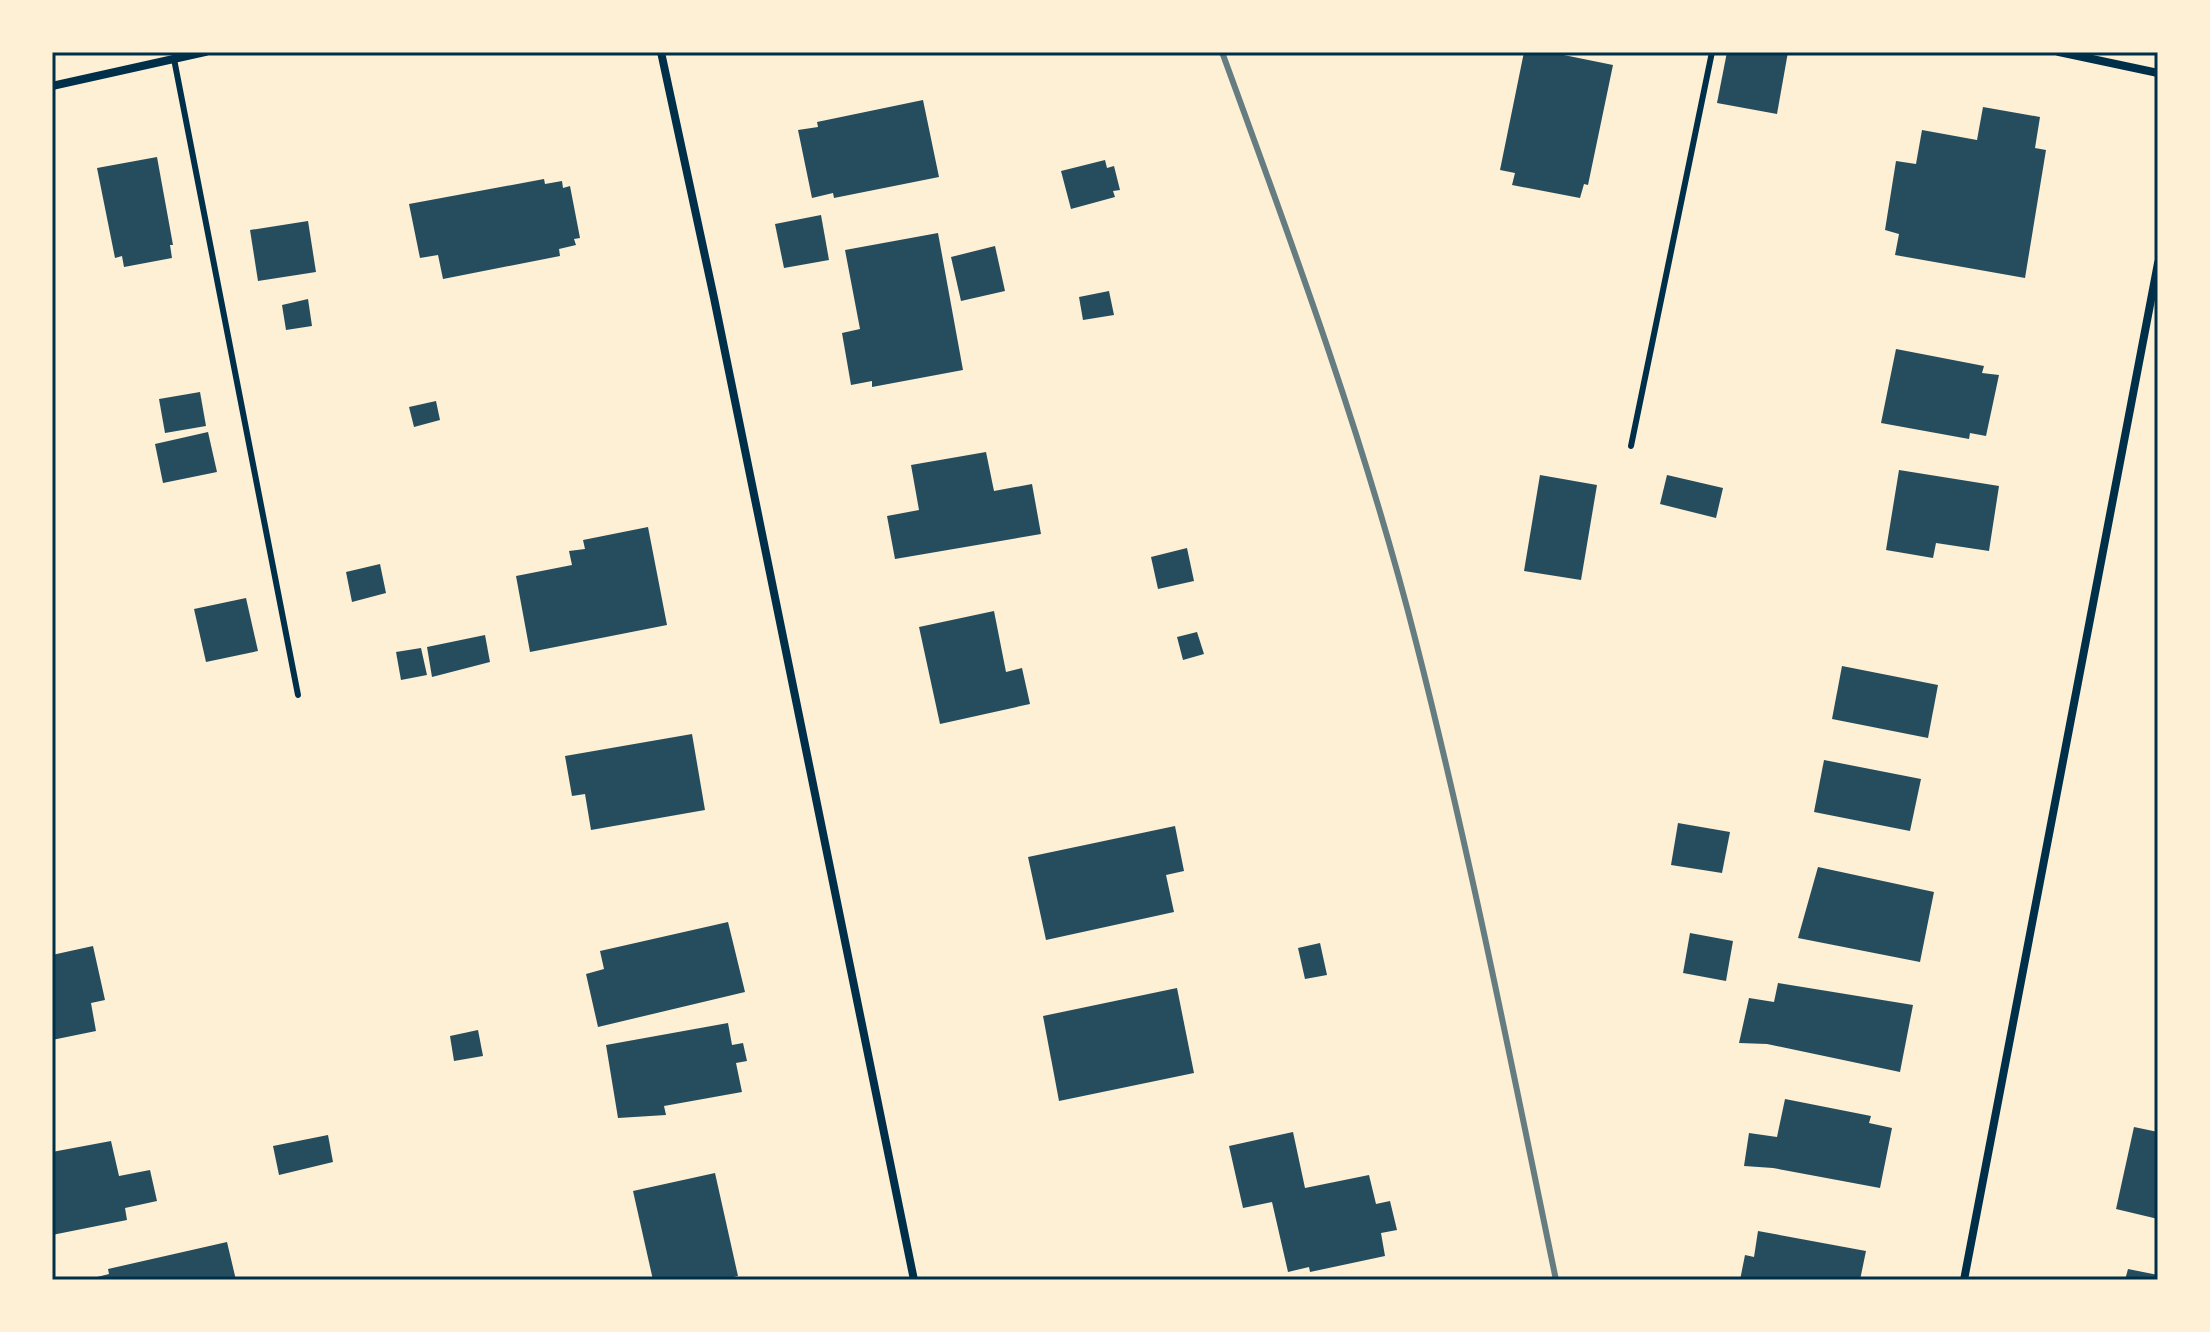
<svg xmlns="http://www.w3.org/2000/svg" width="2210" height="1332" font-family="'Archivo Narrow',sans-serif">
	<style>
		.building { fill: #264d5e }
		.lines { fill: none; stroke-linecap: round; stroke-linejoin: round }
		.service { stroke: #003049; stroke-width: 6 }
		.minor { stroke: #003049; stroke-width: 8 }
		.rail { stroke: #657d81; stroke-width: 6 }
		.neatline { fill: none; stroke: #003049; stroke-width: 3 }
	</style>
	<rect width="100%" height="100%" fill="#fdf0d5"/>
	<g class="building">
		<path d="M1524,52h25l64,13 -25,120 -4,-1 -4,14 -68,-13 3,-12 -15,-3z"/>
		<path d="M1727,52h61l-11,62 -60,-11z"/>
		<path d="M923,100l16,77 -105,21 -1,-5 -21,5 -14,-68 20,-3 -1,-5z"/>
		<path d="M1983,107l57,10 -5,31 11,2 -21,128 -130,-23 4,-21 -14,-4 11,-69 20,3 6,-34 55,10z"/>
		<path d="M157,157l16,88h-3l2,13 -48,9 -2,-11 -7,2 -18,-90z"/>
		<path d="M1105,160l2,8 7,-2 6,24 -7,1 2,6 -44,12 -10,-38z"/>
		<path d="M544,179l1,5 17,-3 1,7 7,-2 10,52 -6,1 2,6 -17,4 1,7 -117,23 -5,-24 -18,3 -11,-54z"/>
		<path d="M821,215l8,45 -45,8 -9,-44z"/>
		<path d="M308,221l8,51 -58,9 -8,-51z"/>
		<path d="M938,233l25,137 -91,17v-6l-21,4 -9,-52 18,-4 -15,-79z"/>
		<path d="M995,246l10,45 -44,10 -10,-44z"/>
		<path d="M1109,291l5,24 -31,5 -4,-23z"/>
		<path d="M308,299l4,27 -26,4 -4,-25z"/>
		<path d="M1896,349l88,17 -2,7 17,2 -13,61 -16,-3 -1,6 -88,-16z"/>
		<path d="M200,392l6,34 -41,7 -6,-34z"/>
		<path d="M436,401l4,19 -26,7 -5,-20z"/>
		<path d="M208,432l9,40 -54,11 -8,-39z"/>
		<path d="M986,452l8,39 38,-7 9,50 -146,25 -8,-43 32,-6 -8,-45z"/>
		<path d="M1899,470l100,16 -10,65 -53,-8 -3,15 -47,-8z"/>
		<path d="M1540,475l57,10 -16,95 -57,-9z"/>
		<path d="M1667,475l56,13 -7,30 -56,-14z"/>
		<path d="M648,527l19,98 -137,27 -14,-76 56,-11 -3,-14 16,-2 -2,-9z"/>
		<path d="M1187,548l7,33 -36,8 -7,-32z"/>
		<path d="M380,564l6,29 -34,9 -6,-30z"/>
		<path d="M246,598l12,53 -52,11 -12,-53z"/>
		<path d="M994,611l12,61 16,-4 8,36 -90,20 -21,-97z"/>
		<path d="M1197,632l7,22 -21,6 -6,-23z"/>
		<path d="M485,635l5,27 -58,15 -5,-30z"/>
		<path d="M421,648l6,27 -26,5 -5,-28z"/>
		<path d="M1842,666l96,19 -10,53 -96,-19z"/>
		<path d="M692,734l13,76 -114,20 -6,-36 -13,2 -7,-40z"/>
		<path d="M1824,760l97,19 -11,52 -96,-19z"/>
		<path d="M1678,823l52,9 -8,41 -51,-8z"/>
		<path d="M1175,826l9,45 -18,4 8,37 -128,28 -18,-83z"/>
		<path d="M1818,867l116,25 -14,70 -122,-24z"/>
		<path d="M728,922l17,70 -147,35 -12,-53 18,-5 -4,-18z"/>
		<path d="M1690,933l43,8 -7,40 -43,-8z"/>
		<path d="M1320,943l7,32 -22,4 -7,-31z"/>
		<path d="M93,946l12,54 -14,3 5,28 -44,9v-85z"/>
		<path d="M1778,983l135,22 -13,67 -133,-28 -28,-1 10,-45 25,4z"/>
		<path d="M1177,988l17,85 -135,28 -16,-85z"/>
		<path d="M728,1023l4,22 11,-2 4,18 -11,2 6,29 -78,14 2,9 -48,3 -12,-73z"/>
		<path d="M478,1030l5,26 -29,5 -4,-25z"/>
		<path d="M1785,1099l86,17 -2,7 23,5 -12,60 -107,-20 -29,-2 5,-33 28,4z"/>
		<path d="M2134,1127l24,5v87l-42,-10z"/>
		<path d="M1293,1132l12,56 64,-13 7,29 14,-3 7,29 -16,3 4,23 -75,16 -1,-5 -21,5 -16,-70 -29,6 -14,-62z"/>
		<path d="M328,1135l5,27 -54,13 -6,-29z"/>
		<path d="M111,1141l8,35 31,-6 7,31 -32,7 2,12 -75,15v-83z"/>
		<path d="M715,1173l23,103 -17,4h-68l-20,-89z"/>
		<path d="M1758,1231l108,20 -6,29h-120l5,-25 9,2z"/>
		<path d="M227,1242l9,38h-139v-3l12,-3 -1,-5z"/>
		<path d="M2128,1269l30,6v5h-33z"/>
	</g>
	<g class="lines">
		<g class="service">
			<path d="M174,59l124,636"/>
			<path d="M1631,446l81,-394"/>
		</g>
		<g class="minor">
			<path d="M661,52l53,246 200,982"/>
			<path d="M2059,52l99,21"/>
			<path d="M52,86l153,-34"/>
			<path d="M1964,1280l194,-1017"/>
		</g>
		<path class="rail" d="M1222,52c71,194 143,389 194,590 54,211 96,425 140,638"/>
	</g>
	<rect width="2210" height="1332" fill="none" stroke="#fdf0d5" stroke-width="108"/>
	<rect x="54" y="54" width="2102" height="1224" class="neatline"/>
</svg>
